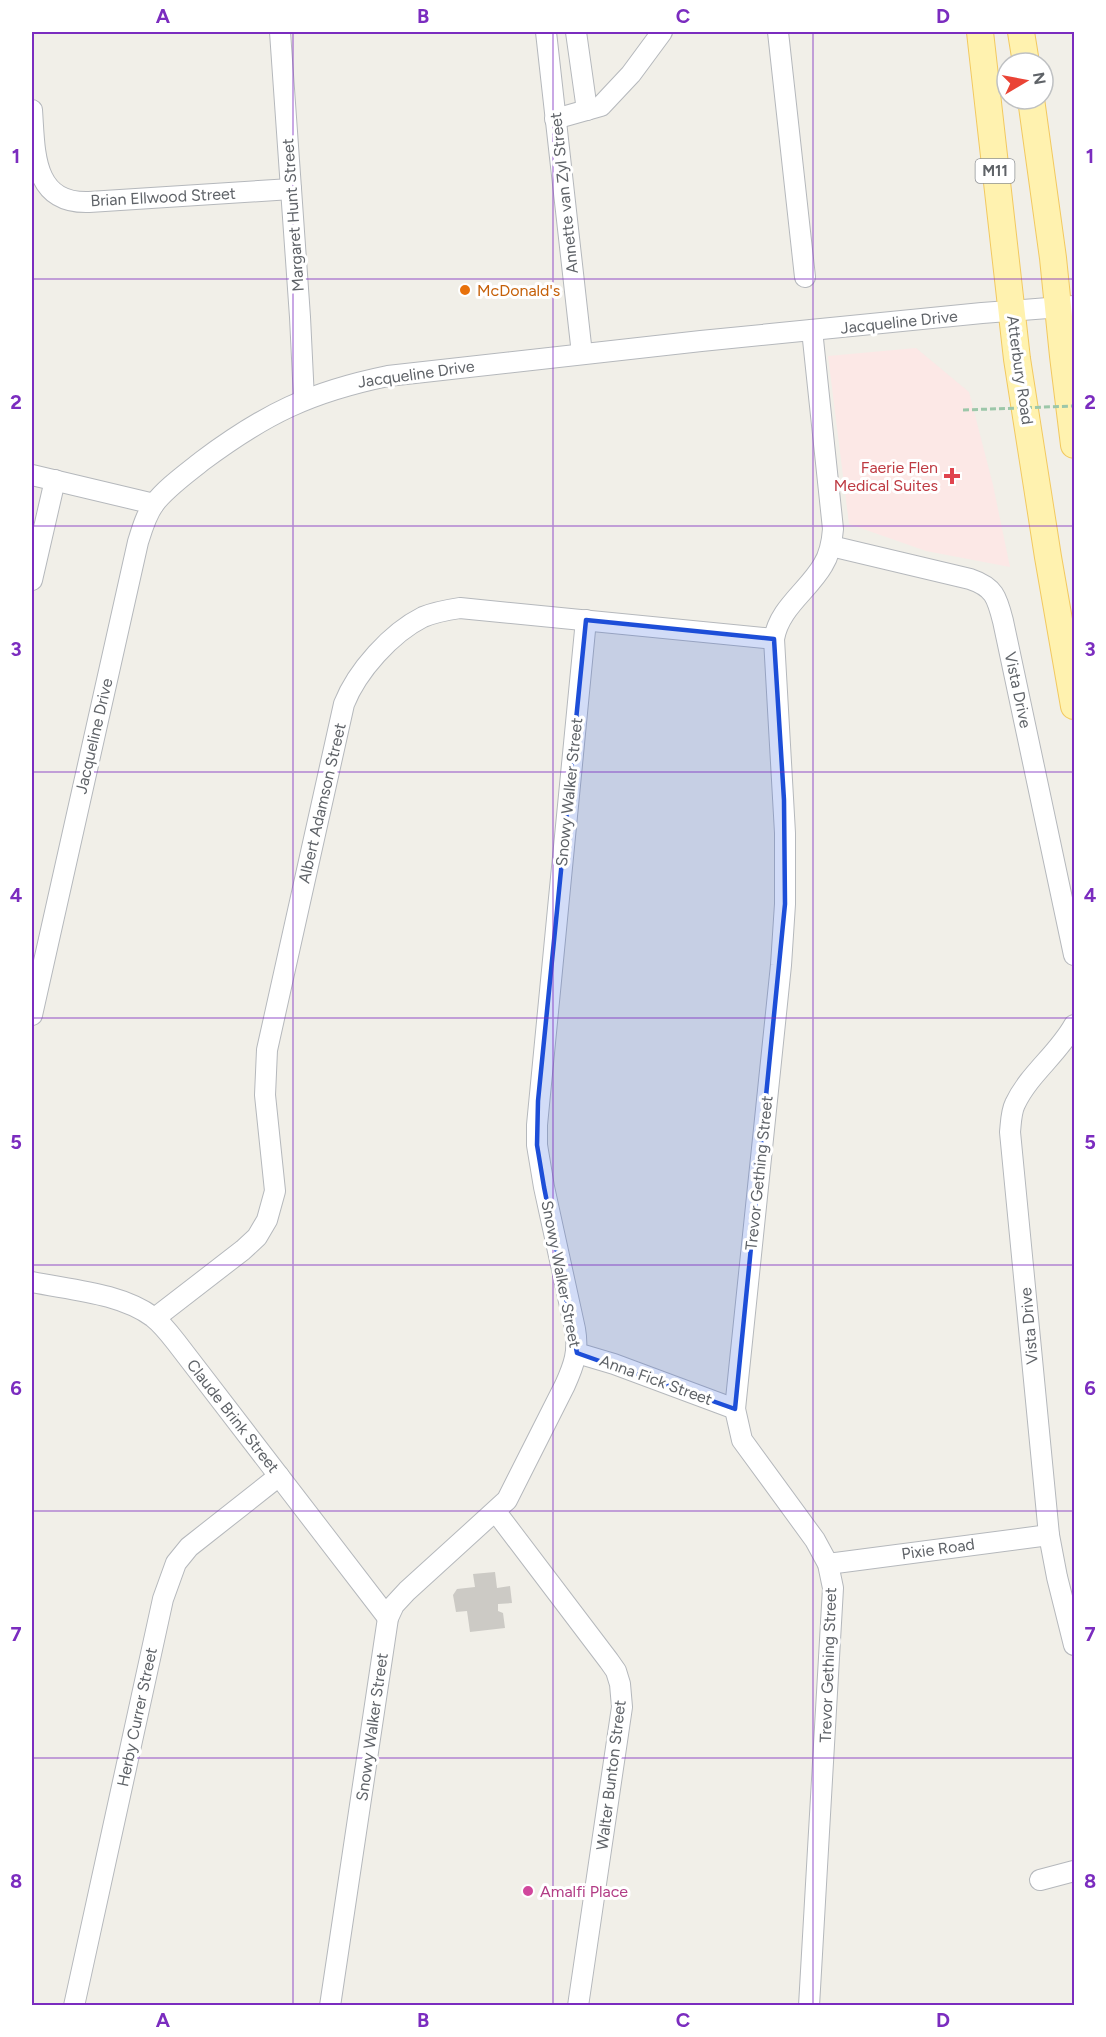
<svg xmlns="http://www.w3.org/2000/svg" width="1106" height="2037" font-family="Figtree,sans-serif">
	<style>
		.medical { fill: #fce8e6 }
		.building { fill: #cccac5 }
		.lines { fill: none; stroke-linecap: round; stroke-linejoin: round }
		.minor-casing { stroke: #b5b8bc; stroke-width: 22 }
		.major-casing { stroke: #f2c960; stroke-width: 28 }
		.minor { stroke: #fff; stroke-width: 20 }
		.major { stroke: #fff2af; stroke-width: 26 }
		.path-bridge { stroke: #9cc7a9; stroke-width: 3; stroke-dasharray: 6 3; stroke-linecap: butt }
		.marked { fill: #1d4ed8; fill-opacity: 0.2; stroke: #1d4ed8; stroke-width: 4.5; stroke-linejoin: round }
		.grid { fill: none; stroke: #7b2cbf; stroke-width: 1.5; stroke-opacity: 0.55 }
		.food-dot { fill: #e8710a; stroke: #fff; stroke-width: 2 }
		.health-dot { fill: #e0444e; stroke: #fff; stroke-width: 2 }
		.hotel-dot { fill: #d1479c; stroke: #fff; stroke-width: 2 }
		.labels { text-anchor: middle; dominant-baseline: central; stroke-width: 6; stroke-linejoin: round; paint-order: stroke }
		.shield { fill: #fff; stroke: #8f9295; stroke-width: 1.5 }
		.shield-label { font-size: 15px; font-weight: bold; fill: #5f6368 }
		.street-label { font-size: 16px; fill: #5f6368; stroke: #fff }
		.food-label { font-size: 16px; fill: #c56008; stroke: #fff; text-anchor: start }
		.health-label { font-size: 16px; fill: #be3a42; stroke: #fff; text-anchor: end }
		.hotel-label { font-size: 16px; fill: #b23c85; stroke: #fff; text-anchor: start }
		.neatline { fill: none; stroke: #7b2cbf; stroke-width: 2 }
		.grid-label { font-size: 20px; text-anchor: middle; font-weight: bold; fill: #7b2cbf }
	</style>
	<rect width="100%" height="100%" fill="#f1efe8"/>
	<path class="medical" d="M916,348l53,44 24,93 17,82 -84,-16 -77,-27 -21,-168z"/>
	<path class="building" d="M495,1572l2,16 13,-2 2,17 -14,1v7l5,2 2,15 -35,4 -3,-21 -11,1 -3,-17 4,-6 18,-2 -2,-13z"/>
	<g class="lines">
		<defs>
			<g id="minor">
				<path d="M280,32l20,285 4,82"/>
				<path d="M546,32l36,322"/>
				<path d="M576,32l11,78"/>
				<path d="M778,32l27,245"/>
				<path d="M32,110c3,41 0,94 57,92l202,-13"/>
				<path d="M555,119l46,-13 30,-32 31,-42"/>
				<path d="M32,475l122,29"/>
				<path d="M831,546l139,33c24,8 27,18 33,42l71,334"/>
				<path d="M32,580l23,-100"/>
				<path d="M32,1015l106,-473c4,-13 8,-27 16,-38 12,-16 32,-30 48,-43 63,-47 108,-69 186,-85l313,-35 281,-28 92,-7"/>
				<path d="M1074,1025c-16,29 -45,49 -59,79 -4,8 -4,19 -5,28l39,403 8,42 17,68"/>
				<path d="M32,1282c39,8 88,11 121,35 9,7 16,16 23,25l212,276"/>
				<path d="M155,1318l88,-68 14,-13 10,-17 8,-29 -10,-96 2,-45 77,-346c13,-33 47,-71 79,-87 12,-5 24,-7 37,-9l314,31"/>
				<path d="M577,1353l37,11 121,45"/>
				<path d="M496,1512l113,149 7,10 4,13 2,23 -44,299"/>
				<path d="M828,1564l221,-29"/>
				<path d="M1040,1880l34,-9"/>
				<path d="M74,2006l89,-407 13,-36 13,-16 90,-71"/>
				<path d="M330,2006l58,-388 6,-13 13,-14 100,-91 58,-115c9,-20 14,-34 10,-56l-31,-142 -7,-42v-20l49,-505"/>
				<path d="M809,2006l24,-418 -5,-24 -13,-24 -73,-100 -7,-31 46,-444 4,-61v-71l-11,-194c5,-31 34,-48 49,-74 7,-11 9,-23 10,-36l-21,-199"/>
			</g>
			<g id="major">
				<path d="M980,32l37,327 31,198 26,149"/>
				<path d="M1021,32l5,31"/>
				<path d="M1031,99l22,159 10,98 11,89"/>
			</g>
		</defs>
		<use href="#minor" class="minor-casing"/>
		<use href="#major" class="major-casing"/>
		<use href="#minor" class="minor"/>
		<use href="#major" class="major"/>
		<path class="path-bridge" d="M963,410l111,-4"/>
	</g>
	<path class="marked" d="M586,620l188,19 10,161 1,104 -50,505 -158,-56 -33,-166 -7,-42 1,-44z"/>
	<path class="grid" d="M293,32v1974M553,32v1974M813,32v1974M32,279h1042M32,526h1042M32,772h1042M32,1018h1042M32,1265h1042M32,1511h1042M32,1758h1042"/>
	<circle class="food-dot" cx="465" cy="290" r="6"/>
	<path class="health-dot" d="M949 467h6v6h6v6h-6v6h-6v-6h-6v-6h6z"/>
	<circle class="hotel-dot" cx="528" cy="1891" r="6"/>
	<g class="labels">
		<rect class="shield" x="975.5" y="159" width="39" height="24" rx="4.5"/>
		<g class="shield-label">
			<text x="995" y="171">M11</text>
		</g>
		<g class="street-label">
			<text transform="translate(564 193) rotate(-96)">Annette van Zyl Street</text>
			<text transform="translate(163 197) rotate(-3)">Brian Ellwood Street</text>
			<text transform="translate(293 215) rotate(-94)">Margaret Hunt Street</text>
			<text transform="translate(899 322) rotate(-6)">Jacqueline Drive</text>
			<text transform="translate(1020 370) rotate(82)">Atterbury Road</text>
			<text transform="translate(416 374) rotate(-8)">Jacqueline Drive</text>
			<text transform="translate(1018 690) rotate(78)">Vista Drive</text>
			<text transform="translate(94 736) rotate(-77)">Jacqueline Drive</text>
			<text transform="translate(569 792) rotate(-84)">Snowy Walker Street</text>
			<text transform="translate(322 803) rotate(-77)">Albert Adamson Street</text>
			<text transform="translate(759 1173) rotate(-84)">Trevor Gething Street</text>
			<text transform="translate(561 1274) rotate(79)">Snowy Walker Street</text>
			<text transform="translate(1029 1326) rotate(-95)">Vista Drive</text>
			<text transform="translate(656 1380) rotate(20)">Anna Fick Street</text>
			<text transform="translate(233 1416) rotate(52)">Claude Brink Street</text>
			<text transform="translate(938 1549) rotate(-8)">Pixie Road</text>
			<text transform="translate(828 1665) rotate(-88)">Trevor Gething Street</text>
			<text transform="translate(137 1717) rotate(-78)">Herby Currer Street</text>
			<text transform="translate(372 1727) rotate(-82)">Snowy Walker Street</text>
			<text transform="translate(611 1775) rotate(-83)">Walter Bunton Street</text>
		</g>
		<g class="food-label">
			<text x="477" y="290">McDonald's</text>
		</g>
		<g class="health-label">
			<text x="938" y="467">Faerie Flen<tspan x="938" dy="18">Medical Suites</tspan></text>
		</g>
		<g class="hotel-label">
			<text x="540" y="1891">Amalfi Place</text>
		</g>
	</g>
	<rect width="1106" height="2037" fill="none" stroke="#ffffff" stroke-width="66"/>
	<g transform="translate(1025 81) rotate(80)"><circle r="28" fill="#ffffff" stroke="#bfc1c3" stroke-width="1.5"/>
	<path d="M0-4.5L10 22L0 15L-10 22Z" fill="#ea4335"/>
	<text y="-9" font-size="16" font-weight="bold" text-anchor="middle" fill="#5f6368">N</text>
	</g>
	<rect x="33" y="33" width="1040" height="1971" class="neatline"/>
	<g class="grid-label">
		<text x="163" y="23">A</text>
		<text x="423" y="23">B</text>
		<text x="683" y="23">C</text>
		<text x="943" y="23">D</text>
		<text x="16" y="163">1</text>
		<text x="1090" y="163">1</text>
		<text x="16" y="409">2</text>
		<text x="1090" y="409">2</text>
		<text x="16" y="656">3</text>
		<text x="1090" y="656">3</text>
		<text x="16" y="902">4</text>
		<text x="1090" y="902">4</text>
		<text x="16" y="1149">5</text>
		<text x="1090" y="1149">5</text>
		<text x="16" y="1395">6</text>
		<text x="1090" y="1395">6</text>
		<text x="16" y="1641">7</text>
		<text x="1090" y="1641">7</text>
		<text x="16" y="1888">8</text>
		<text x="1090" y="1888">8</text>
		<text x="163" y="2027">A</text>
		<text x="423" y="2027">B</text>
		<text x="683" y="2027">C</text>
		<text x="943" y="2027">D</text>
	</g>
</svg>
